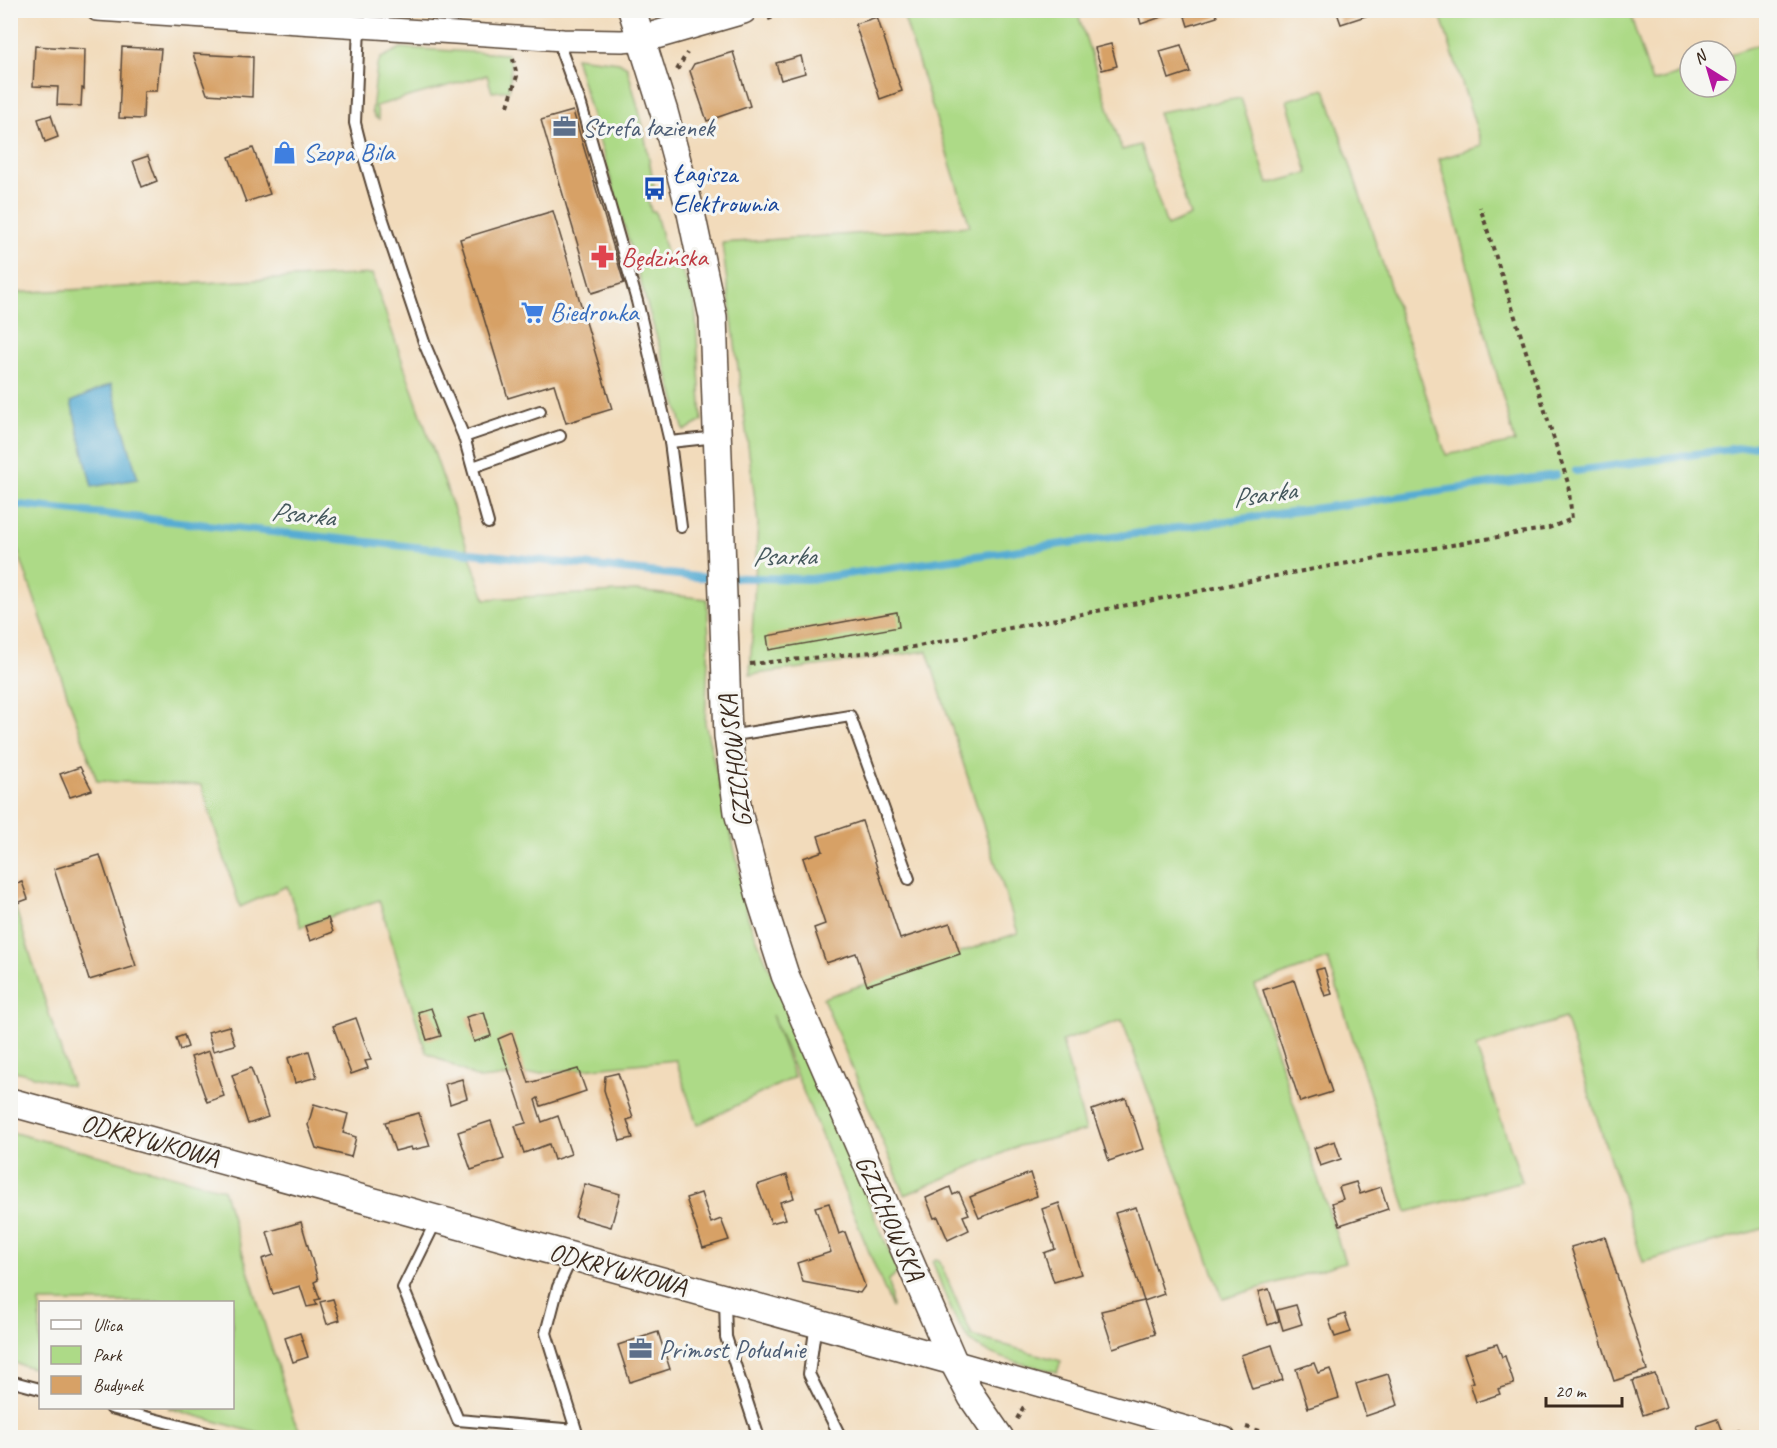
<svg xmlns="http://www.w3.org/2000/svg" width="1777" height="1448" font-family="Caveat,sans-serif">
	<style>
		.green { fill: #adda87; stroke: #748252; stroke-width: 1.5 }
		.water { fill: #57acd3; stroke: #496b78; stroke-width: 1.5 }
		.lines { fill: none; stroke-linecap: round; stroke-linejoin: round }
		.stream { stroke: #57acd3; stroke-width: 8 }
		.building { fill: #d7a166 }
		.service-casing { stroke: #564536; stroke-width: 14 }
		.minor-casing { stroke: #564536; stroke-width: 24 }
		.tertiary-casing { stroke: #564536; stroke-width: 30 }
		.path { stroke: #564536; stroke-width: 4; stroke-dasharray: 4.5 4.5; stroke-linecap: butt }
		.service { stroke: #fff; stroke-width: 10 }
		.minor { stroke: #fff; stroke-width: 21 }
		.tertiary { stroke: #fff; stroke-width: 27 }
		.labels { text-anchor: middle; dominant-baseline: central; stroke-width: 6; stroke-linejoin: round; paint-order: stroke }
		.service-label { font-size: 26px; fill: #4e5e75; stroke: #f6f6f2; text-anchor: start }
		.shop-label { font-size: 26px; fill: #366cbe; stroke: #f6f6f2; text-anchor: start }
		.transit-label { font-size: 26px; fill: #164399; stroke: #f6f6f2; text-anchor: start }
		.health-label { font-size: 26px; fill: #be3a42; stroke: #f6f6f2; text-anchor: start }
		.street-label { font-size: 26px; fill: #3b2a1e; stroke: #f6f6f2 }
		.water-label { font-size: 27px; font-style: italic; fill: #45585d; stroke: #f6f6f2 }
	</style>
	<rect width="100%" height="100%" fill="#f6f6f2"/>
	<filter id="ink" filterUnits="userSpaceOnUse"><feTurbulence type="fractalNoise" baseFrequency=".0167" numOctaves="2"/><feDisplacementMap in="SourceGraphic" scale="12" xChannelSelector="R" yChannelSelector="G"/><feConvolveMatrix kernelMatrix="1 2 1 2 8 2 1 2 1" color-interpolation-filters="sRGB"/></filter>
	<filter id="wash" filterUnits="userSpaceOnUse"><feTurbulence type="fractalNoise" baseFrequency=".008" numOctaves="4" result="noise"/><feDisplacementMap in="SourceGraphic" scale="24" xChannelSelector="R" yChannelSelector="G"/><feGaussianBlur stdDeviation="1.35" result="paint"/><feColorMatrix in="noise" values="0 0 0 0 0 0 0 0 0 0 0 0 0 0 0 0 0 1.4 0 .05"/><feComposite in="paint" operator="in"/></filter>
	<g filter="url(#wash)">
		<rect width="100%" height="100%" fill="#f2dbbb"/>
		<g class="green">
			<path d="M902,11h175l45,139 18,-5 27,81 23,-10 -32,-104 83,-14 27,86 40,-11 -21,-73 38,-11 121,366 69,-13 -76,-283 43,-13 -43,-135h190l23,71 38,-11v16h36v-27l5,-1 -1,-5 36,-12v1186l-123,34 -78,-244 -89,29 46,134 -115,31 -79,-253 -73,26 90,277 -122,37 -101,-279 -60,21 24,90 -67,15 -114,49 -82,-197 195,-65 -91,-282 -177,24 8,-152 -36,-280 248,-17z"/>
			<path d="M401,48l106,6 4,10 -2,26 -17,2 -5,-17 -111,31 3,13 -3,-1 -4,-6 5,-46 4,-8z"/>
			<path d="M575,57l44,5 8,5 15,55 12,64 -9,3 6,22h4l13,48 11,4 16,41 7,117 -18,10z"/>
			<path d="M372,274l113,325 151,-8 71,8 2,41 -4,83 32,137 11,58 150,354 -9,8 3,28 -120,-293 22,62 -97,48 -21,-65 -197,19 -53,-27 -47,-152 -78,27 -14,-41 -47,21 -39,-122 -104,-4 -83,-242 -3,-1v-245z"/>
			<path d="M11,894l61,192 -61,-16z"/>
			<path d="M11,1132l212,57 71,231 10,17h-33l-103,-29h64v-106h-192v68l-29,-8z"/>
			<path d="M935,1259l4,1 33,76 89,25 -4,11c-26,-7 -68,-13 -87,-32 -17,-18 -28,-54 -37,-77z"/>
		</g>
		<path class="water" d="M111,384l27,95 -46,8 -21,-85z"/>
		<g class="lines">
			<g class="stream">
				<path d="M1576,471l190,-27"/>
				<path d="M10,504l687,73 114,2 745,-104"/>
			</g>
		</g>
		<g id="blocks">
			<g class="building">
				<path d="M1137,10h32l1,4 -29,10z"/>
				<path d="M1183,10h32l2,7 -29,9z"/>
				<path d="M1336,10h45v1l-40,13z"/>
				<path d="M877,17l25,74 -22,8 -25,-75z"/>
				<path d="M1111,44l6,22 -15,4 -7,-22z"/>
				<path d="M1181,45l9,27 -21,7 -9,-28z"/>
				<path d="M35,46l50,3 -1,40 -2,-1 -1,18 -24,-1 1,-18 -25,-1z"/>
				<path d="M122,47l39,2 -4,42h-13l-1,28 -24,-1z"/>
				<path d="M733,52l17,54 -43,15 -17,-50 4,-7z"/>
				<path d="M193,54l60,3 -1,40 -45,-3z"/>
				<path d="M801,56l4,17 -24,7 -5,-17z"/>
				<path d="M573,111l51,172 -32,10 -51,-173z"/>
				<path d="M51,115l7,22 -13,5 -7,-23z"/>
				<path d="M253,148l17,46 -24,8 -17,-45z"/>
				<path d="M148,156l9,25 -15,6 -9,-26z"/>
				<path d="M553,211l59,198 -46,14 -12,-39 -46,14 -48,-159z"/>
				<path d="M897,612l2,15 -130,23 -2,-14z"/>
				<path d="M80,767l12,23 -22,7 -10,-23z"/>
				<path d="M862,821l38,118 50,-16 10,31 -93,31 -11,-32 -30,10 -12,-35 11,-4 -22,-66 20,-7 -5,-15z"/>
				<path d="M100,855l36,111 -47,14 -35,-111z"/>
				<path d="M22,882l6,17 -16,6 -2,-19z"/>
				<path d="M328,918l5,14 -23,9 -5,-15z"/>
				<path d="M1324,968l8,26 -7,2 -9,-26z"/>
				<path d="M1294,980l38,112 -32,10 -37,-112z"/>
				<path d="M431,1008l10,28 -14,4 -9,-28z"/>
				<path d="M484,1012l7,24 -17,6 -8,-25z"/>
				<path d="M356,1018l15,42 -6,1 3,7 -17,6 -18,-48z"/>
				<path d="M229,1026l6,19 -22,6 -5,-19z"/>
				<path d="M512,1033l17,50 49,-14 8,22 -45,15 -3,-8 -3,2 7,22 16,-6 13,38 -17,6 -5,-16 -25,9 -9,-27 11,-3v-2l-28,-82z"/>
				<path d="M184,1035l4,12 -8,3 -4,-12z"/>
				<path d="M209,1051l15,45 -17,6 -16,-45z"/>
				<path d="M309,1051l8,26 -22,6 -7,-25z"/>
				<path d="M251,1068l17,49 -20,7 -16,-49z"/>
				<path d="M618,1073l15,45 -6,2 6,18 -13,3 -16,-51 1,-14z"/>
				<path d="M462,1079l5,19 -17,6 -5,-20z"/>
				<path d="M1126,1098l17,51 -34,12 -17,-51z"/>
				<path d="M314,1104l34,10 -5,19 13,4 -5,20 -35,-9 -8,-23z"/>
				<path d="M419,1113l11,33 -18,4 -1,-3 -16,4 -10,-29z"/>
				<path d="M491,1121l13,38 -33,11 -13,-38z"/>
				<path d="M1335,1141l6,18 -21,7 -6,-18z"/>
				<path d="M1030,1173l7,23 -58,22 -9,-21z"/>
				<path d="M787,1175l7,23 -14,4 6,17 -15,4 -14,-38z"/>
				<path d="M1356,1182l4,12 21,-7 7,22 -48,16 -8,-22 11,-4 -4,-12z"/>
				<path d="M585,1184l35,10 -9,33 -36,-10z"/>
				<path d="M950,1187l3,8 6,-3 10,22 -6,2 6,14 -21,10 -10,-23 -4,1 -8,-20z"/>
				<path d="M701,1193l10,30 10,-4 8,21 -26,8 -17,-50z"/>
				<path d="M829,1203l10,31 6,-2 20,54 -5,7 -57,-11 -6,-19 34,-11 -16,-45z"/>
				<path d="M1059,1203l22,71 -27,8 -10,-29 11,-4 -13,-40z"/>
				<path d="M1136,1207l28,87 -20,7 -29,-88z"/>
				<path d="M301,1222l17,58 -4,2 6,17 -5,1 2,5 -10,2 -7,-21 -27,8 -11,-35 12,-4 -7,-23z"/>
				<path d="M1605,1237l42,133 -33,11 -43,-134z"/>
				<path d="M1269,1289l10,32 -11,4 -10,-33z"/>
				<path d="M333,1299l7,21 -13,4 -7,-22z"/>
				<path d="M1144,1301l11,33 -42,14 -12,-37z"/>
				<path d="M1296,1305l6,19 -19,6 -6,-20z"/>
				<path d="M1345,1314l6,18 -16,5 -6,-17z"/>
				<path d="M658,1332l12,37 -40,13 -12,-37z"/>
				<path d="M300,1333l8,24 -15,5 -8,-24z"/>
				<path d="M1497,1344l5,13 3,-1 9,28 -16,5 2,5 -24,8 -6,-19 4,-1 -10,-28z"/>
				<path d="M1272,1345l11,35 -31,9 -11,-34z"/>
				<path d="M1314,1363l4,10 12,-4 9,29 -31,10 -12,-39z"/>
				<path d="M1388,1374l10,31 -32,11 -10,-32z"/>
				<path d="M1655,1374l11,33 -23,8 -11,-34z"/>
				<path d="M1717,1419l6,16 16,-5 3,7h-41l-4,-11z"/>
			</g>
		</g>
	</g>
	<g filter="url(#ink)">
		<use href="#blocks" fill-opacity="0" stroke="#564536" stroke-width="1.5"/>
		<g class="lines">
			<defs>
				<g id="service">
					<path d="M1703,10v1"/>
					<path d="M359,27l-4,96 5,20 18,62 47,140 39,92 76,-26"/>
					<path d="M563,40l-1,13 19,52 56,196 33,141 47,-5"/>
					<path d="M464,437l24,86"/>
					<path d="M670,442l11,85"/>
					<path d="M473,467l87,-31"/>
					<path d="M729,736l121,-20 59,163"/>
					<path d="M436,1221l-33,67 55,132 118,10 -30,-97 12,-46 14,-30"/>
					<path d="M725,1299l1,38 33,101"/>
					<path d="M816,1323l-7,51 32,64"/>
					<path d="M10,1381l30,8"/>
					<path d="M111,1408l116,30"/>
				</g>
				<g id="minor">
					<path d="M97,10l466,30 59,1 20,-2"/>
					<path d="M953,1361l272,77"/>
				</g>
				<g id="tertiary">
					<path d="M632,10l32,102 27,101 22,104 15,419 10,76 23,88 24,75 168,386 19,36 28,41"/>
					<path d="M642,39l101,-29"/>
					<path d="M10,1102l943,259"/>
				</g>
			</defs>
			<use href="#service" class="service-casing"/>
			<use href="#minor" class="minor-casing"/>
			<use href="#tertiary" class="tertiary-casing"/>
			<g class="path">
				<path d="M768,19l27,-9"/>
				<path d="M677,70l10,-17"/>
				<path d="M508,106l9,-30 -4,-17"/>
				<path d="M750,664l153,-15 388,-76 258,-45 23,-9 -4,-36 -88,-276"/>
				<path d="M1017,1419l6,-11 3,-2"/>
				<path d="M1246,1427l37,11"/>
			</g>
			<use href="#service" class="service"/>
			<use href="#minor" class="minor"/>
			<use href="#tertiary" class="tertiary"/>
		</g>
	</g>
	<defs>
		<symbol id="office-bare" viewBox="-9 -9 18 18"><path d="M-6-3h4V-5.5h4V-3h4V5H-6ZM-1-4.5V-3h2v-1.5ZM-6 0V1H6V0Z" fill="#5c6f8a" stroke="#f6f6f2" stroke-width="2.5" paint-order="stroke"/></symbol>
		<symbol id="shop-bare" viewBox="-9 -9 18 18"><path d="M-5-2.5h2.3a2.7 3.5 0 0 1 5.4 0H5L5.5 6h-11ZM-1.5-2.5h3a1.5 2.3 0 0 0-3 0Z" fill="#3f7fe0" stroke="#f6f6f2" stroke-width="2.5" paint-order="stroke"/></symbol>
		<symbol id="bus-bare" viewBox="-9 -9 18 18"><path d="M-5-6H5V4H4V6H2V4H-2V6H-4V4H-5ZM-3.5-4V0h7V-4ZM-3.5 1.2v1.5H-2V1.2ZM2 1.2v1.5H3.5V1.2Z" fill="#1a4fb4" stroke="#f6f6f2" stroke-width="2.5" paint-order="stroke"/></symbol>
		<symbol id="pharmacy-bare" viewBox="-9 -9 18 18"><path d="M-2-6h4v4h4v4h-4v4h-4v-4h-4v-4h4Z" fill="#e0444e" stroke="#f6f6f2" stroke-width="2.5" paint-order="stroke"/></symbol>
		<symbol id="supermarket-bare" viewBox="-9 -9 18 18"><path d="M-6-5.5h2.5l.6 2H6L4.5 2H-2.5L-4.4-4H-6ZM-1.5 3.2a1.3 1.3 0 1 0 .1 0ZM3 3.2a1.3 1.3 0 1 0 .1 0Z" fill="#3f7fe0" stroke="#f6f6f2" stroke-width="2.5" paint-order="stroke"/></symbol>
	</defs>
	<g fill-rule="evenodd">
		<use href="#office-bare" x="548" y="110" width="33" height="33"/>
		<use href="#shop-bare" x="268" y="136" width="33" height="33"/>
		<use href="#bus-bare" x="638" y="172" width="33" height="33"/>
		<use href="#pharmacy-bare" x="586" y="240" width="33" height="33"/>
		<use href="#supermarket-bare" x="516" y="296" width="33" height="33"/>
		<use href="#office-bare" x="624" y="1332" width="33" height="33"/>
	</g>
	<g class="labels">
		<g class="service-label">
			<text x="582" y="127">Strefa łazienek</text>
			<text x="659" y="1349">Primost Południe</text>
		</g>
		<g class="shop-label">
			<text x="303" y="152">Szopa Bila</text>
			<text x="550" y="312">Biedronka</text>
		</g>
		<g class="transit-label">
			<text x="673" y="173">Łagisza<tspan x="673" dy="30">Elektrownia</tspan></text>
		</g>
		<g class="health-label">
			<text x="621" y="257">Będzińska</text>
		</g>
		<g class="street-label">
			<text transform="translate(735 761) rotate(-97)">GZICHOWSKA</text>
			<text transform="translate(150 1140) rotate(15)">ODKRYWKOWA</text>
			<text transform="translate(890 1218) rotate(66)">GZICHOWSKA</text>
			<text transform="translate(618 1269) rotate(15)">ODKRYWKOWA</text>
		</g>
		<g class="water-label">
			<text transform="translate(1264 494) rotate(-8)">Psarka</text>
			<text transform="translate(303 514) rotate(6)">Psarka</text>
			<text transform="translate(784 556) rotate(-1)">Psarka</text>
		</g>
	</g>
	<rect width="1777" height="1448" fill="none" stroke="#f6f6f2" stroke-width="36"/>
	<rect x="39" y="1301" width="195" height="108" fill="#f6f6f2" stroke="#aba49d" stroke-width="1.5"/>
	<rect x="51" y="1320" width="30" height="9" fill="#ffffff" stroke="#aba49d" stroke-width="1.5"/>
	<text x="93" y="1331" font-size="18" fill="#3b2a1e">Ulica</text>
	<rect x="51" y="1346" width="30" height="18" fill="#adda87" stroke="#aba49d" stroke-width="1.5"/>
	<text x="93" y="1361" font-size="18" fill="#3b2a1e">Park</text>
	<rect x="51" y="1376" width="30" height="18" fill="#d7a166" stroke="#aba49d" stroke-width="1.5"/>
	<text x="93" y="1391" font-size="18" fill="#3b2a1e">Budynek</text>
	<g transform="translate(1708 69) rotate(323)"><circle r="28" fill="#f6f6f2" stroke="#aba49d" stroke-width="1.5"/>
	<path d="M0-4.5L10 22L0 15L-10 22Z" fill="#b5179e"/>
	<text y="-9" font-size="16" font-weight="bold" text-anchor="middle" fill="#3b2a1e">N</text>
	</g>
	<path d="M1546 1397v9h76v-9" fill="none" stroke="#3b2a1e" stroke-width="3"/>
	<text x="1555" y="1397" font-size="18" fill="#3b2a1e" stroke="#f6f6f2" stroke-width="4.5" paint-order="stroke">20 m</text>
</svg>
